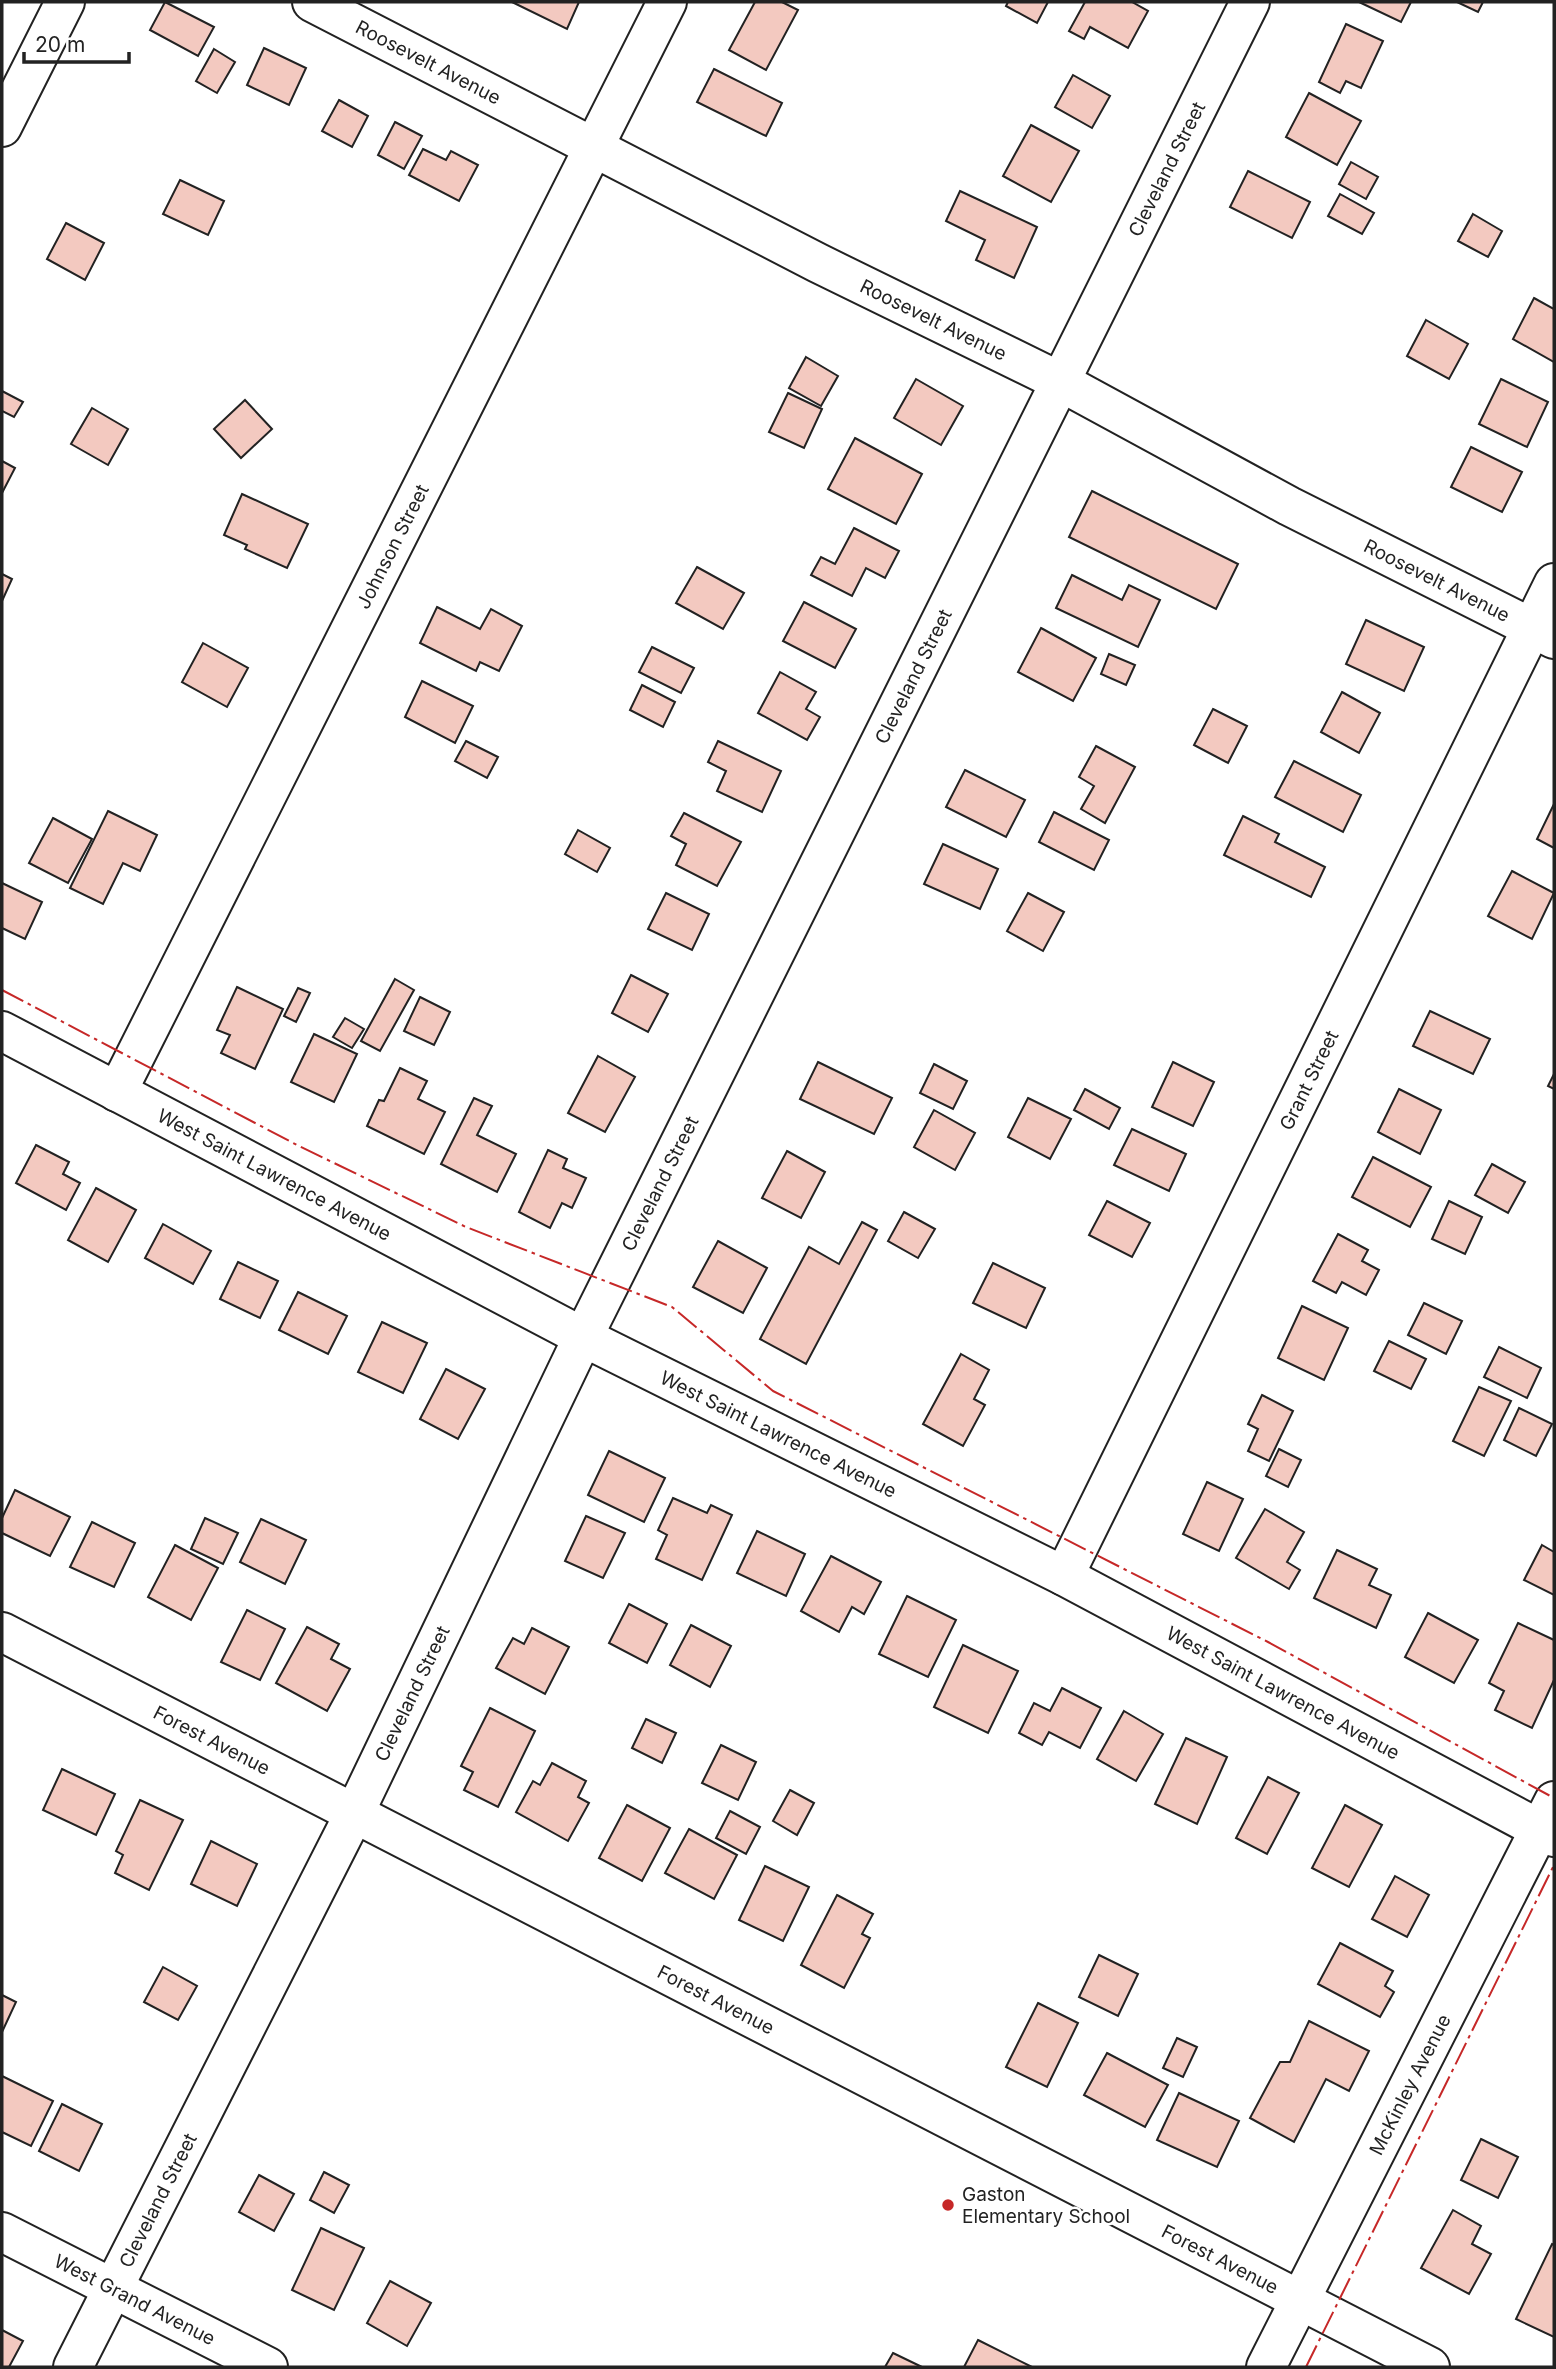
<svg xmlns="http://www.w3.org/2000/svg" width="1556" height="2369" font-family="Inter,sans-serif">
	<style>
		.building { fill: #f3c9c0; stroke: #222; stroke-width: 2 }
		.lines { fill: none; stroke-linecap: round; stroke-linejoin: round }
		.minor-casing { stroke: #222; stroke-width: 42 }
		.minor { stroke: #fff; stroke-width: 38 }
		.power { stroke: #c62828; stroke-width: 2; stroke-dasharray: 24 5 3.5 5; stroke-linecap: butt }
		.poi-dot { fill: #c62828; stroke: #fff; stroke-width: 2.5 }
		.labels { text-anchor: middle; dominant-baseline: central; stroke-width: 5; stroke-linejoin: round; paint-order: stroke }
		.street-label { font-size: 19px; fill: #222; stroke: #fff }
		.poi-label { font-size: 19px; fill: #222; stroke: #fff; text-anchor: start }
	</style>
	<rect width="100%" height="100%" fill="#fff"/>
	<g class="building">
		<path d="M165,2l49,25 -16,29 -48,-26z"/>
		<path d="M512,2h67l-12,27z"/>
		<path d="M755,2h27l16,8 -32,60 -37,-20z"/>
		<path d="M1008,2h40l-11,21 -31,-17z"/>
		<path d="M1085,2h47l16,9 -20,37 -38,-21 -6,12 -15,-8z"/>
		<path d="M1359,2h52l-10,20z"/>
		<path d="M1457,2h26l-5,10z"/>
		<path d="M1346,24l37,17 -22,47 -15,-7 -6,12 -21,-11z"/>
		<path d="M264,48l42,20 -17,37 -42,-20z"/>
		<path d="M214,49l21,13 -18,31 -21,-12z"/>
		<path d="M714,69l68,34 -16,33 -69,-34z"/>
		<path d="M1073,75l37,21 -18,32 -37,-21z"/>
		<path d="M1309,93l52,28 -24,44 -51,-28z"/>
		<path d="M339,100l29,16 -16,31 -30,-16z"/>
		<path d="M395,122l27,14 -18,33 -26,-14z"/>
		<path d="M1031,125l48,26 -28,51 -48,-26z"/>
		<path d="M423,149l23,11 5,-9 27,14 -19,36 -50,-26z"/>
		<path d="M1351,162l27,15 -12,22 -27,-15z"/>
		<path d="M1248,171l62,31 -18,36 -62,-31z"/>
		<path d="M180,180l44,21 -16,34 -45,-21z"/>
		<path d="M960,191l77,36 -23,51 -38,-18 9,-20 -39,-19z"/>
		<path d="M1340,194l34,19 -12,21 -34,-18z"/>
		<path d="M1473,214l29,17 -14,26 -30,-16z"/>
		<path d="M66,223l38,20 -19,37 -38,-21z"/>
		<path d="M1534,298l20,11v53l-41,-23z"/>
		<path d="M1426,320l42,24 -19,35 -42,-23z"/>
		<path d="M806,357l32,19 -17,30 -32,-18z"/>
		<path d="M916,379l47,27 -22,39 -47,-27z"/>
		<path d="M1501,379l47,23 -21,45 -48,-23z"/>
		<path d="M2,391l21,11 -9,15 -12,-6z"/>
		<path d="M788,393l34,16 -18,39 -35,-16z"/>
		<path d="M245,400l27,29 -31,29 -27,-29z"/>
		<path d="M92,408l36,21 -20,36 -37,-21z"/>
		<path d="M855,438l67,36 -26,50 -68,-35z"/>
		<path d="M1471,447l51,25 -20,40 -51,-25z"/>
		<path d="M2,461l13,7 -13,25z"/>
		<path d="M1092,491l146,73 -22,45 -147,-72z"/>
		<path d="M242,494l66,30 -21,44 -42,-19 2,-4 -23,-10z"/>
		<path d="M854,528l45,23 -14,27 -19,-10 -14,28 -41,-21 10,-18 14,7z"/>
		<path d="M697,567l47,26 -21,36 -47,-26z"/>
		<path d="M2,574l10,5 -10,22z"/>
		<path d="M1072,575l50,25 7,-15 31,15 -22,47 -82,-39z"/>
		<path d="M804,602l52,27 -21,39 -52,-27z"/>
		<path d="M437,607l43,22 11,-20 31,17 -23,45 -19,-9 -4,9 -56,-28z"/>
		<path d="M1366,620l58,27 -20,44 -58,-27z"/>
		<path d="M1041,628l55,30 -23,43 -55,-29z"/>
		<path d="M203,643l45,25 -21,39 -45,-25z"/>
		<path d="M652,647l42,21 -13,25 -42,-21z"/>
		<path d="M1109,654l26,11 -9,20 -25,-11z"/>
		<path d="M780,672l36,20 -10,17 14,8 -13,23 -49,-27z"/>
		<path d="M422,681l51,25 -18,37 -50,-26z"/>
		<path d="M642,685l33,17 -12,25 -33,-17z"/>
		<path d="M1342,692l38,21 -21,40 -38,-21z"/>
		<path d="M1213,709l34,17 -19,37 -34,-18z"/>
		<path d="M466,741l32,16 -11,21 -32,-17z"/>
		<path d="M718,741l63,30 -19,41 -45,-21 9,-20 -18,-9z"/>
		<path d="M1096,746l39,21 -30,56 -24,-14 13,-23 -15,-9z"/>
		<path d="M1294,761l67,34 -18,37 -68,-35z"/>
		<path d="M965,770l60,30 -19,37 -60,-30z"/>
		<path d="M1554,804v44l-17,-9z"/>
		<path d="M108,811l49,24 -17,36 -17,-8 -20,41 -33,-16z"/>
		<path d="M1054,812l55,28 -15,30 -55,-28z"/>
		<path d="M684,813l57,29 -24,44 -41,-21 10,-21 -15,-8z"/>
		<path d="M1243,816l36,18 -4,8 50,25 -14,30 -87,-42z"/>
		<path d="M53,818l39,21 -24,44 -39,-20z"/>
		<path d="M578,830l32,18 -13,24 -32,-18z"/>
		<path d="M943,844l55,25 -18,40 -56,-25z"/>
		<path d="M1512,871l42,22 -22,46 -44,-23z"/>
		<path d="M2,883l40,19 -17,37 -23,-11z"/>
		<path d="M666,893l43,21 -17,36 -44,-21z"/>
		<path d="M1028,893l36,19 -21,39 -36,-20z"/>
		<path d="M631,975l37,19 -20,38 -36,-19z"/>
		<path d="M395,979l19,11 -34,61 -19,-10z"/>
		<path d="M237,987l46,22 -28,60 -34,-16 9,-18 -13,-5z"/>
		<path d="M298,988l12,5 -14,29 -12,-6z"/>
		<path d="M420,997l30,15 -16,33 -30,-14z"/>
		<path d="M1430,1011l60,28 -17,35 -60,-28z"/>
		<path d="M345,1018l19,11 -12,19 -19,-11z"/>
		<path d="M314,1034l43,20 -23,48 -43,-20z"/>
		<path d="M598,1056l37,21 -30,55 -37,-19z"/>
		<path d="M818,1062l74,36 -18,36 -74,-35z"/>
		<path d="M1173,1062l41,20 -21,44 -41,-19z"/>
		<path d="M934,1064l33,17 -14,28 -33,-16z"/>
		<path d="M400,1068l27,13 -9,18 27,13 -21,42 -57,-28 12,-26 5,1z"/>
		<path d="M1554,1074v15l-6,-3z"/>
		<path d="M1085,1089l35,19 -11,21 -35,-19z"/>
		<path d="M1399,1089l42,21 -21,44 -42,-22z"/>
		<path d="M474,1098l18,8 -15,29 39,19 -19,38 -56,-28z"/>
		<path d="M1028,1098l43,21 -21,40 -42,-22z"/>
		<path d="M934,1110l41,23 -20,37 -41,-23z"/>
		<path d="M1132,1129l54,25 -17,37 -55,-26z"/>
		<path d="M36,1145l33,17 -6,12 17,9 -14,27 -50,-27z"/>
		<path d="M548,1150l19,9 -4,9 23,10 -14,30 -10,-5 -12,25 -31,-16z"/>
		<path d="M787,1151l38,21 -24,46 -39,-20z"/>
		<path d="M1373,1157l58,30 -21,40 -58,-30z"/>
		<path d="M1492,1164l33,18 -17,31 -33,-18z"/>
		<path d="M96,1188l40,22 -28,52 -40,-22z"/>
		<path d="M1107,1201l43,22 -18,34 -43,-22z"/>
		<path d="M1449,1201l33,16 -17,37 -33,-15z"/>
		<path d="M904,1212l31,17 -17,29 -30,-17z"/>
		<path d="M862,1222l15,8 -71,134 -46,-25 49,-92 30,17z"/>
		<path d="M163,1224l48,27 -18,33 -48,-26z"/>
		<path d="M1338,1234l30,16 -6,11 17,9 -13,25 -24,-13 -6,11 -23,-12z"/>
		<path d="M718,1241l49,27 -24,45 -50,-26z"/>
		<path d="M238,1262l40,19 -18,37 -40,-19z"/>
		<path d="M993,1263l52,25 -19,40 -53,-25z"/>
		<path d="M298,1292l49,24 -19,38 -49,-24z"/>
		<path d="M1424,1303l38,18 -16,33 -38,-19z"/>
		<path d="M1302,1306l46,22 -24,52 -46,-22z"/>
		<path d="M382,1322l45,21 -24,50 -45,-21z"/>
		<path d="M1389,1341l37,18 -15,30 -37,-18z"/>
		<path d="M1499,1347l42,21 -14,30 -43,-21z"/>
		<path d="M961,1354l28,16 -15,29 11,6 -22,41 -40,-22z"/>
		<path d="M446,1369l39,20 -27,50 -38,-20z"/>
		<path d="M1479,1387l32,14 -27,55 -31,-15z"/>
		<path d="M1262,1395l31,16 -24,50 -21,-10 10,-22 -10,-5z"/>
		<path d="M1519,1408l33,16 -16,32 -32,-16z"/>
		<path d="M1279,1449l22,11 -13,27 -22,-11z"/>
		<path d="M609,1451l56,27 -21,44 -56,-27z"/>
		<path d="M1207,1482l36,17 -24,52 -36,-17z"/>
		<path d="M15,1490l55,27 -20,39 -48,-23v-15z"/>
		<path d="M673,1498l34,15 4,-8 21,10 -30,65 -46,-21 11,-24 -9,-5z"/>
		<path d="M1265,1509l39,23 -17,30 13,8 -11,19 -53,-31z"/>
		<path d="M586,1516l39,17 -22,45 -38,-17z"/>
		<path d="M205,1518l33,15 -15,31 -32,-15z"/>
		<path d="M261,1519l45,21 -21,44 -45,-22z"/>
		<path d="M92,1522l43,21 -21,44 -44,-20z"/>
		<path d="M757,1531l48,23 -19,42 -49,-23z"/>
		<path d="M175,1545l43,23 -27,52 -43,-23z"/>
		<path d="M1542,1545l12,7v43l-30,-15z"/>
		<path d="M1337,1550l40,19 -8,16 22,10 -15,33 -62,-30z"/>
		<path d="M831,1556l50,26 -17,32 -12,-7 -13,25 -38,-21z"/>
		<path d="M907,1596l49,24 -28,57 -49,-23z"/>
		<path d="M629,1604l38,20 -20,39 -38,-20z"/>
		<path d="M247,1610l38,19 -25,51 -39,-18z"/>
		<path d="M1428,1613l50,27 -24,43 -49,-26z"/>
		<path d="M1518,1623l36,17v40l-22,48 -37,-18 9,-19 -15,-8z"/>
		<path d="M691,1625l40,21 -21,41 -40,-22z"/>
		<path d="M307,1627l32,17 -8,15 19,10 -23,42 -51,-28z"/>
		<path d="M532,1628l37,19 -24,47 -49,-26 17,-30 11,6z"/>
		<path d="M963,1645l55,26 -30,62 -54,-26z"/>
		<path d="M1062,1688l39,20 -21,40 -31,-16 -7,13 -23,-12 15,-30 16,8z"/>
		<path d="M490,1708l45,23 -37,76 -34,-17 9,-18 -12,-6z"/>
		<path d="M1124,1711l39,23 -27,47 -39,-22z"/>
		<path d="M646,1719l30,14 -14,30 -30,-15z"/>
		<path d="M1186,1738l41,19 -30,67 -42,-20z"/>
		<path d="M721,1745l35,17 -18,38 -36,-17z"/>
		<path d="M552,1763l34,18 -8,16 11,6 -21,38 -52,-29 17,-31 7,4z"/>
		<path d="M62,1769l53,25 -19,41 -53,-25z"/>
		<path d="M1268,1777l31,16 -32,61 -31,-16z"/>
		<path d="M790,1790l24,13 -17,32 -24,-14z"/>
		<path d="M140,1800l43,20 -34,70 -34,-17 8,-18 -7,-4z"/>
		<path d="M627,1805l43,23 -28,53 -43,-23z"/>
		<path d="M1345,1805l37,20 -33,62 -37,-19z"/>
		<path d="M730,1811l30,16 -14,27 -30,-16z"/>
		<path d="M689,1829l48,26 -23,44 -49,-26z"/>
		<path d="M211,1841l46,23 -20,42 -46,-22z"/>
		<path d="M765,1866l44,21 -26,54 -44,-21z"/>
		<path d="M1395,1876l34,19 -22,42 -35,-18z"/>
		<path d="M837,1895l36,19 -11,20 8,4 -26,50 -43,-23z"/>
		<path d="M1340,1943l53,28 -8,15 9,6 -14,25 -62,-33z"/>
		<path d="M1099,1955l39,19 -20,42 -39,-19z"/>
		<path d="M163,1967l34,19 -19,34 -34,-18z"/>
		<path d="M2,1995l14,7 -14,30z"/>
		<path d="M1038,2003l40,20 -31,64 -41,-20z"/>
		<path d="M1309,2021l60,30 -20,40 -23,-12 -32,63 -44,-24 30,-56h10z"/>
		<path d="M1177,2038l20,9 -14,30 -20,-9z"/>
		<path d="M1107,2053l61,32 -23,42 -61,-32z"/>
		<path d="M2,2076l51,25 -22,45 -29,-14z"/>
		<path d="M1179,2093l60,28 -22,46 -60,-27z"/>
		<path d="M62,2104l40,20 -23,47 -40,-20z"/>
		<path d="M1481,2139l37,18 -20,41 -37,-18z"/>
		<path d="M324,2172l25,13 -15,28 -24,-13z"/>
		<path d="M259,2175l35,19 -20,37 -35,-19z"/>
		<path d="M1453,2210l28,16 -9,18 19,10 -22,40 -48,-26z"/>
		<path d="M321,2228l43,20 -30,62 -42,-20z"/>
		<path d="M1552,2244l2,1v92l-38,-18z"/>
		<path d="M390,2281l41,22 -24,43 -40,-23z"/>
		<path d="M2,2330l21,11 -14,26h-7z"/>
		<path d="M978,2340l54,27h-68z"/>
		<path d="M893,2353l29,14h-37z"/>
	</g>
	<g class="lines">
		<defs>
			<g id="minor">
				<path id="s1" d="M312,2l506,261 241,118 230,125 265,133"/>
				<path d="M2,127l63,-125"/>
				<path id="s2" d="M2,1031l581,306 481,239 490,261"/>
				<path id="s3" d="M117,1092l550,-1090"/>
				<path id="s4" d="M1064,1576l490,-993"/>
				<path id="s5" d="M2,1632l1428,735"/>
				<path id="s6" d="M2,2232l266,135"/>
				<path id="s7" d="M73,2367l282,-555 228,-475 667,-1335"/>
				<path id="s8" d="M1266,2367l288,-566"/>
			</g>
		</defs>
		<use href="#minor" class="minor-casing"/>
		<use href="#minor" class="minor"/>
		<g class="power">
			<path d="M2,990l295,155 169,82 206,80 101,84 495,251 286,156"/>
			<path d="M1306,2367l248,-502"/>
		</g>
	</g>
	<circle class="poi-dot" cx="948" cy="2205" r="7"/>
	<g class="labels">
		<g class="street-label">
			<text stroke="none"><textPath href="#s1" startOffset="131">Roosevelt Avenue</textPath></text>
			<text stroke="none"><textPath href="#s7" startOffset="2455">Cleveland Street</textPath></text>
			<text stroke="none"><textPath href="#s1" startOffset="698">Roosevelt Avenue</textPath></text>
			<text stroke="none"><textPath href="#s3" startOffset="611">Johnson Street</textPath></text>
			<text stroke="none"><textPath href="#s1" startOffset="1265">Roosevelt Avenue</textPath></text>
			<text stroke="none"><textPath href="#s7" startOffset="1888">Cleveland Street</textPath></text>
			<text stroke="none"><textPath href="#s4" startOffset="553">Grant Street</textPath></text>
			<text stroke="none"><textPath href="#s2" startOffset="308">West Saint Lawrence Avenue</textPath></text>
			<text stroke="none"><textPath href="#s7" startOffset="1321">Cleveland Street</textPath></text>
			<text stroke="none"><textPath href="#s2" startOffset="875">West Saint Lawrence Avenue</textPath></text>
			<text stroke="none"><textPath href="#s2" startOffset="1442">West Saint Lawrence Avenue</textPath></text>
			<text stroke="none"><textPath href="#s7" startOffset="754">Cleveland Street</textPath></text>
			<text stroke="none"><textPath href="#s5" startOffset="236">Forest Avenue</textPath></text>
			<text stroke="none"><textPath href="#s5" startOffset="803">Forest Avenue</textPath></text>
			<text stroke="none"><textPath href="#s8" startOffset="317">McKinley Avenue</textPath></text>
			<text stroke="none"><textPath href="#s7" startOffset="187">Cleveland Street</textPath></text>
			<text stroke="none"><textPath href="#s5" startOffset="1370">Forest Avenue</textPath></text>
			<text stroke="none"><textPath href="#s6" startOffset="149">West Grand Avenue</textPath></text>
		</g>
		<g class="poi-label">
			<text x="962" y="2194">Gaston<tspan x="962" dy="22">Elementary School</tspan></text>
		</g>
	</g>
	<rect width="1556" height="2369" fill="none" stroke="#222222" stroke-width="7"/>
	<path d="M24 52v10h105v-10" fill="none" stroke="#222222" stroke-width="3.5"/>
	<text x="35" y="52" font-size="21" fill="#222222" stroke="#ffffff" stroke-width="5" paint-order="stroke">20 m</text>
</svg>
